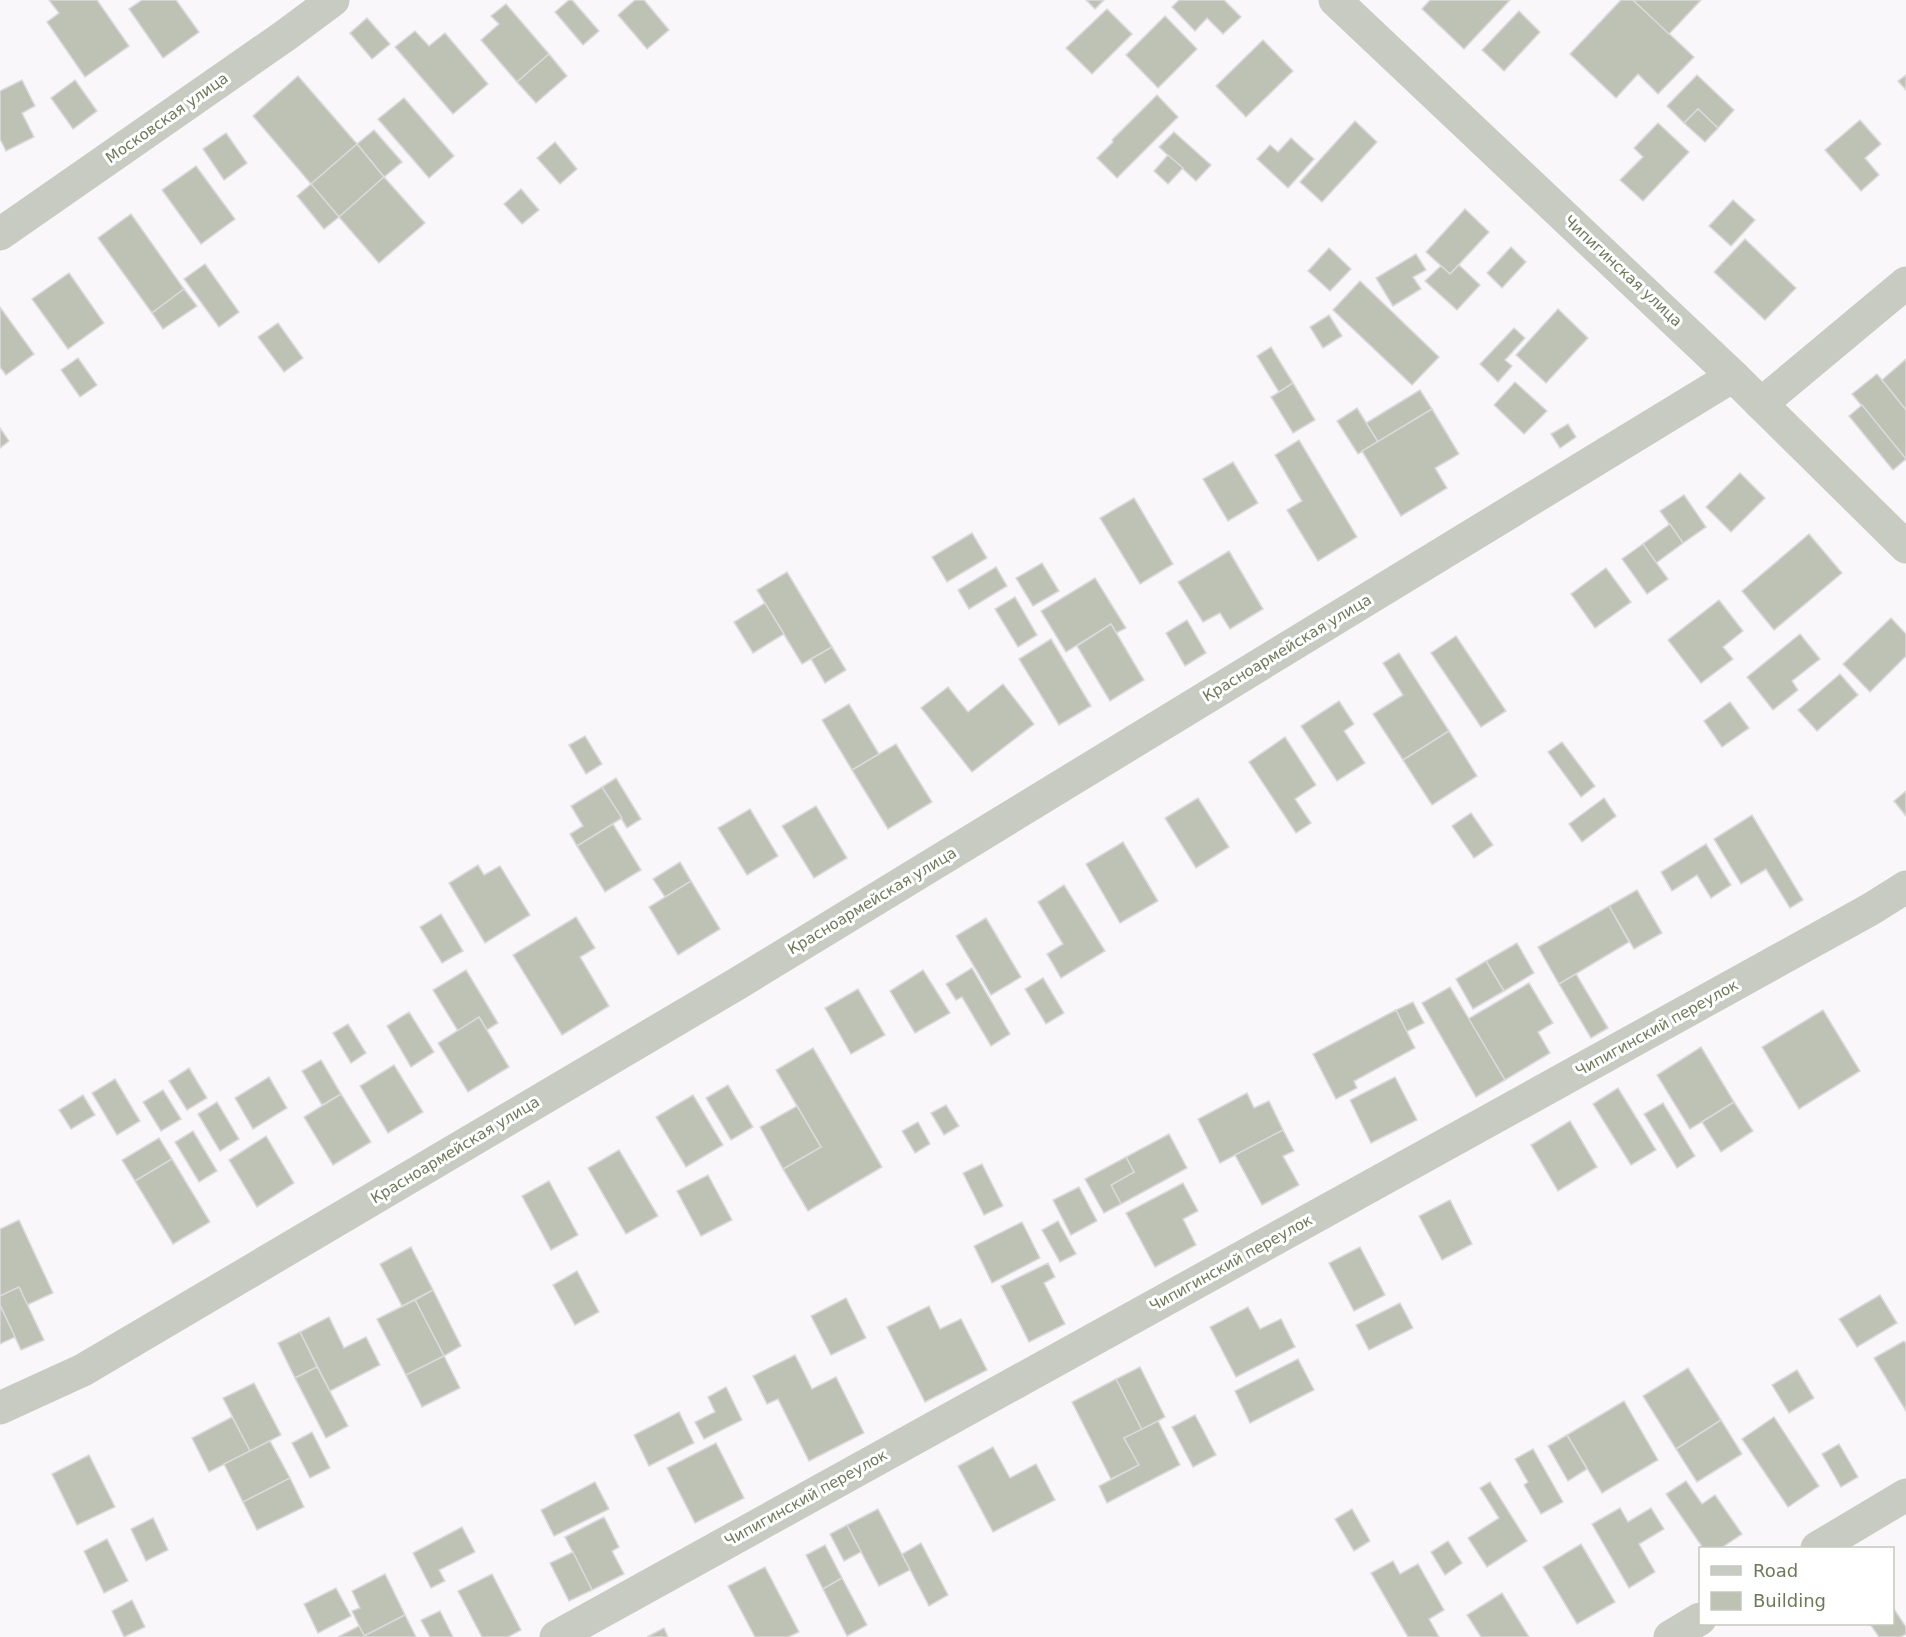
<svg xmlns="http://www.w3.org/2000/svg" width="1906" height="1637" font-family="'DejaVu Sans',sans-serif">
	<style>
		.building { fill: #bec2b4; stroke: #dbd9db; stroke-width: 1.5 }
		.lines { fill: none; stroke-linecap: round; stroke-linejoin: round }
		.street { stroke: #c8cbc2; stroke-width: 33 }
		.labels { text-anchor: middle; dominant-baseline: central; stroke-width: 6; stroke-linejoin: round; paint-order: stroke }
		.street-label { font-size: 15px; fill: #6d7959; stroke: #fff }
	</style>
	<rect width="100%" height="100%" fill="#f9f7fa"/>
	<g class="building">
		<path d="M49,0h48l32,46 -44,31 -38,-55 12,-9z"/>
		<path d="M142,0h34l23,32 -36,26 -34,-49z"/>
		<path d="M569,0h3l27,31 -16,14 -28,-33z"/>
		<path d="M635,0h9l25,30 -22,19 -29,-34z"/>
		<path d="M1086,0h18l-9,9z"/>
		<path d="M1179,0h45l17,17 -18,17 -16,-16 -12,13 -23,-24z"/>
		<path d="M1430,0h80l-46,49 -42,-40z"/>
		<path d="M1621,0h12l61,57 -36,37 -20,-20 -22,24 -46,-44z"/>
		<path d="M1633,0h68l-32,34z"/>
		<path d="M506,4l43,50 -32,28 -36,-42 18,-16 -8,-8z"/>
		<path d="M1107,9l25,25 -40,40 -26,-26z"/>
		<path d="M1519,11l21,21 -36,39 -22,-21z"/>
		<path d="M1165,16l32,33 -39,39 -32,-33z"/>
		<path d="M367,18l23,26 -18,15 -22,-26z"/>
		<path d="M415,31l14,15 16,-13 43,51 -35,30 -58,-67z"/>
		<path d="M1263,40l30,31 -47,46 -30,-31z"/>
		<path d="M549,54l18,22 -31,27 -19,-21z"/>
		<path d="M1697,75l37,35 -16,18 -20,-19 -14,14 -17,-17z"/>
		<path d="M1906,75v15l-8,-9z"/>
		<path d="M298,76l59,68 -46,40 -58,-68z"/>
		<path d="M22,80l13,26 -13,7 12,24 -28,14 -6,-12v-48z"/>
		<path d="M75,80l22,31 -24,18 -22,-31z"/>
		<path d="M1157,95l21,22 -61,61 -20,-20 16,-16 -1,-2z"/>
		<path d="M404,98l50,58 -25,22 -51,-59z"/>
		<path d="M1698,109l20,19 -13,14 -21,-19z"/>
		<path d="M1860,120l21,24 -16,14 14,17 -18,16 -36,-41z"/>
		<path d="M1355,121l22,21 -55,60 -22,-20z"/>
		<path d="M1658,123l31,29 -46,49 -23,-21 23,-23 -9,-9z"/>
		<path d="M374,130l28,32 -18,15 -27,-33z"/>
		<path d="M1174,132l37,33 -15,16 -37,-34z"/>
		<path d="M226,133l21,30 -23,17 -21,-31z"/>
		<path d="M1291,138l23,21 -26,29 -31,-29 13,-14 8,7z"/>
		<path d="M555,142l22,27 -17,15 -23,-26z"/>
		<path d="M357,144l27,33 -45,40 -28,-33z"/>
		<path d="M1168,155l15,13 -15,16 -14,-13z"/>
		<path d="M196,166l39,53 -34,25 -39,-54z"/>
		<path d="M384,177l41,46 -46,40 -40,-46z"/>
		<path d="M311,184l28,33 -15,12 -27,-33z"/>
		<path d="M521,189l18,21 -17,14 -18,-20z"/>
		<path d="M1733,200l22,20 -24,26 -22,-20z"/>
		<path d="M1465,209l24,23 -39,42 -24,-22z"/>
		<path d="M131,214l53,75 -32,24 -54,-75z"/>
		<path d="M1745,239l51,49 -31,32 -51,-48z"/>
		<path d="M1511,247l15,15 -24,26 -15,-15z"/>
		<path d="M1329,248l22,21 -21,22 -22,-20z"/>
		<path d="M1416,254l10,16 -13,7 8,12 -28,17 -17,-28z"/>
		<path d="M205,264l34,48 -20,15 -35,-48z"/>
		<path d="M1459,265l21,20 -23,25 -32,-29 16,-15 9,8z"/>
		<path d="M69,273l35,50 -36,26 -36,-50z"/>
		<path d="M1360,281l79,76 -27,28 -79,-75z"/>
		<path d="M184,289l13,17 -34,23 -11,-16z"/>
		<path d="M0,307l34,47 -28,21 -6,-8z"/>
		<path d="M1558,309l30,29 -42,45 -30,-28z"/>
		<path d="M1329,315l13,21 -19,12 -13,-21z"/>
		<path d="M278,323l25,35 -19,14 -26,-35z"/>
		<path d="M1514,328l11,10 -20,22 7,6 -14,16 -18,-18z"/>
		<path d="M1271,347l22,36 -14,9 -22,-36z"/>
		<path d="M78,358l19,27 -17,12 -19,-27z"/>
		<path d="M1906,359v51l-24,-30z"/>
		<path d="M1877,374l29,36v49l-54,-65z"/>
		<path d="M1515,382l32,29 -23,23 -30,-29z"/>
		<path d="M1293,383l22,37 -22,13 -22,-36z"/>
		<path d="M1420,390l12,19 -54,33 -12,-19z"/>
		<path d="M1862,405l44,54 -13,11 -44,-54z"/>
		<path d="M1357,408l21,34 -20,12 -21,-33z"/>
		<path d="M1432,409l27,45 -24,14 12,20 -46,28 -39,-65z"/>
		<path d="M1568,424l8,13 -16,11 -9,-14z"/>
		<path d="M0,428l9,13 -9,7z"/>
		<path d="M1299,440l58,97 -39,24 -31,-51 15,-9 -27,-46z"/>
		<path d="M1233,462l25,41 -30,18 -25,-42z"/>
		<path d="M1740,473l25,25 -34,34 -25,-25z"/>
		<path d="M1684,495l22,32 -23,16 -23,-32z"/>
		<path d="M1134,498l39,66 -33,20 -40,-66z"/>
		<path d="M1670,524l13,19 -27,20 -13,-19z"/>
		<path d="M972,533l15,25 -40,24 -15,-25z"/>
		<path d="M1809,534l33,39 -68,57 -32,-39z"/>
		<path d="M1643,544l25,35 -21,15 -25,-35z"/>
		<path d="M1229,551l34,58 -33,20 -10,-16 -17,9 -25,-40z"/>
		<path d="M1042,563l17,28 -26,15 -17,-28z"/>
		<path d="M996,567l11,19 -38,23 -11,-19z"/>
		<path d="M1606,568l25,34 -36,26 -24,-34z"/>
		<path d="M787,572l45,75 -30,17 -45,-74z"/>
		<path d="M1095,578l31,50 -10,5 -5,-9 -45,28 -25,-41z"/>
		<path d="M1015,597l22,38 -19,12 -23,-38z"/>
		<path d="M1719,600l24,31 -20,16 10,12 -32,24 -33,-43z"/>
		<path d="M765,603l19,31 -31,19 -19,-31z"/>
		<path d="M1891,618l15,16v22l-36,36 -27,-28z"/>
		<path d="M1187,620l19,33 -21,13 -19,-33z"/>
		<path d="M1111,624l33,56 -34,21 -33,-55z"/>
		<path d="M1800,634l20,25 -28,22 6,9 -25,20 -26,-33z"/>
		<path d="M1456,636l50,75 -25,16 -50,-74z"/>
		<path d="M1051,639l40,67 -32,19 -40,-66z"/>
		<path d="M832,647l14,23 -21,13 -14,-24z"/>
		<path d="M1399,653l50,78 -46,29 -30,-46 30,-19 -20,-32z"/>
		<path d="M1840,674l18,21 -41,36 -19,-21z"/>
		<path d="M1003,684l31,40 -62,48 -51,-64 27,-21 20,25z"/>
		<path d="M1339,701l15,23 -10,7 21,32 -28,18 -36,-55z"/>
		<path d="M1730,702l19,26 -27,19 -18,-26z"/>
		<path d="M849,704l30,50 -27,16 -30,-50z"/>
		<path d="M1449,731l28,45 -45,29 -29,-45z"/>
		<path d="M585,736l17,28 -16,10 -17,-29z"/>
		<path d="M1285,737l31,48 -21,14 16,24 -15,10 -47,-71z"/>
		<path d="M1562,742l33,44 -14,11 -33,-45z"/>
		<path d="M896,744l36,58 -44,27 -36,-59z"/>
		<path d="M616,778l25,41 -14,9 -25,-41z"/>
		<path d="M602,787l20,31 -45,28 -7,-12 13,-8 -12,-20z"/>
		<path d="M1906,791v25l-12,-15z"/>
		<path d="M1198,798l31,49 -33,21 -31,-50z"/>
		<path d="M1604,798l12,18 -34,26 -13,-18z"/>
		<path d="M816,806l31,52 -33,20 -32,-52z"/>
		<path d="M750,809l28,47 -31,19 -29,-47z"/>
		<path d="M1471,813l22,32 -19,13 -22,-32z"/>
		<path d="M1752,815l51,85 -13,8 -24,-39 -25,15 -27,-45z"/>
		<path d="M613,824l28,46 -36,22 -28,-46z"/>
		<path d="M1123,842l35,59 -38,22 -34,-59z"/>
		<path d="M1706,844l25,41 -20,13 -14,-23 -25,16 -11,-19z"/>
		<path d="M680,862l11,19 -26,16 -12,-18z"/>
		<path d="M478,865l6,10 16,-9 30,49 -45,28 -36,-60z"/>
		<path d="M691,881l29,48 -42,26 -29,-48z"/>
		<path d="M1064,885l41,66 -44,27 -14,-24 16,-10 -25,-42z"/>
		<path d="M1637,890l25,43 -28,16 -25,-43z"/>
		<path d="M1609,906l20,36 -70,42 -21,-37z"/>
		<path d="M441,914l22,37 -21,12 -22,-36z"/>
		<path d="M576,917l19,31 -15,9 29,49 -47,29 -49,-80z"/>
		<path d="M986,918l35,59 -30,18 -35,-59z"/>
		<path d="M1517,943l17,30 -30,18 -18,-30z"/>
		<path d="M1486,961l18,30 -31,18 -17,-30z"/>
		<path d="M972,968l38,66 -19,12 -29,-49 -6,3 -10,-16z"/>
		<path d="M466,970l32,53 -11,7 -8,-13 -21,14 -25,-41z"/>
		<path d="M923,970l27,43 -35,20 -25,-42z"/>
		<path d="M1576,974l32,54 -17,10 -32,-54z"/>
		<path d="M1043,978l21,35 -18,11 -21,-35z"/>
		<path d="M1529,983l24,40 -15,9 12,21 -45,27 -37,-61z"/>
		<path d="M1450,987l55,93 -29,17 -54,-94z"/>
		<path d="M858,989l27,46 -34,19 -26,-46z"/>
		<path d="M1413,1002l11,21 -18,9 -10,-22z"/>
		<path d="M1396,1010l19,38 -61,33 3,7 -21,11 -23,-45z"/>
		<path d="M1823,1010l37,61 -61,38 -37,-62z"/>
		<path d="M409,1012l25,40 -23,15 -24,-41z"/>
		<path d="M479,1017l30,50 -41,25 -30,-49z"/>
		<path d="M348,1024l18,29 -15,10 -18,-30z"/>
		<path d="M1701,1047l33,55 -44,27 -33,-54z"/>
		<path d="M813,1048l69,119 -74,44 -25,-42 38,-22 -45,-77z"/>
		<path d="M321,1060l20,34 -19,11 -20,-34z"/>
		<path d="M394,1065l29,47 -35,21 -28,-47z"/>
		<path d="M189,1068l18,30 -20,12 -18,-29z"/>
		<path d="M269,1077l18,31 -34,21 -18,-31z"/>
		<path d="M1395,1077l22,43 -46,23 -21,-43z"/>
		<path d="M115,1079l25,42 -23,14 -25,-42z"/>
		<path d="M728,1085l25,42 -22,13 -25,-42z"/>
		<path d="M1618,1088l38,62 -25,15 -38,-61z"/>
		<path d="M163,1090l18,29 -20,12 -18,-29z"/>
		<path d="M1247,1093l7,15 15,-7 14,29 -63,33 -22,-44z"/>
		<path d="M341,1094l30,48 -38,23 -29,-48z"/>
		<path d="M83,1095l12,20 -24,14 -12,-19z"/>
		<path d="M693,1095l30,50 -37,22 -30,-50z"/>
		<path d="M217,1102l22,37 -19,12 -22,-37z"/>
		<path d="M1734,1102l19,29 -32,21 -19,-30z"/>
		<path d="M1663,1103l32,53 -18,12 -33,-54z"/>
		<path d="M946,1105l13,21 -15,9 -13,-22z"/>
		<path d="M797,1106l24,41 -38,22 -23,-42z"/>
		<path d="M1570,1121l27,46 -39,24 -27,-46z"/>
		<path d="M918,1122l12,22 -15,9 -13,-22z"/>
		<path d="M1283,1130l11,21 -11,5 16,29 -37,20 -27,-50z"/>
		<path d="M193,1131l24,40 -18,11 -24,-40z"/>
		<path d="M1169,1134l18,34 -66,36 -10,-19 23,-13 -8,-15z"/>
		<path d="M266,1136l28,47 -37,24 -28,-47z"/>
		<path d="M159,1138l13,21 -37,22 -13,-21z"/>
		<path d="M619,1150l39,66 -32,18 -38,-66z"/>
		<path d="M1126,1157l8,15 -23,13 10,19 -17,9 -19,-34z"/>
		<path d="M172,1159l38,63 -37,22 -38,-63z"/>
		<path d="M982,1164l21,42 -19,9 -21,-42z"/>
		<path d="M708,1175l24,45 -31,16 -24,-45z"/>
		<path d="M549,1181l29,54 -27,15 -29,-54z"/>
		<path d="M1183,1183l15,28 -15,8 13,26 -41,22 -29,-54z"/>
		<path d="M1079,1187l18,34 -26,14 -18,-35z"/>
		<path d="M1450,1200l22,44 -30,16 -23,-44z"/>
		<path d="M19,1220l34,73 -26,12 -8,-18 -19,9v-67z"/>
		<path d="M1058,1221l18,33 -16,8 -18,-32z"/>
		<path d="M1022,1222l18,36 -48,25 -18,-37z"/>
		<path d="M411,1247l22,43 -31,16 -22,-42z"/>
		<path d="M1360,1247l25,48 -31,16 -25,-48z"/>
		<path d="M1048,1263l7,14 -11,6 21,41 -36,18 -28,-56z"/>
		<path d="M577,1271l22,41 -24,13 -22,-40z"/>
		<path d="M19,1287l25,53 -23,10 -21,-45v-9z"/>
		<path d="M433,1290l28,56 -17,10 -29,-56z"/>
		<path d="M1880,1295l17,28 -40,24 -18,-28z"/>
		<path d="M846,1298l20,40 -35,17 -20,-39z"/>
		<path d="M415,1300l29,56 -38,19 -29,-56z"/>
		<path d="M1400,1303l13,25 -44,22 -13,-25z"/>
		<path d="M0,1305l15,32 -15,7z"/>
		<path d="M929,1306l11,23 21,-10 26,51 -62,32 -38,-75z"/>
		<path d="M1248,1307l12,22 21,-10 14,28 -59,30 -26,-50z"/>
		<path d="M329,1317l15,31 22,-11 14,28 -50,26 -30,-59z"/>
		<path d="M300,1332l17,35 -22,11 -17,-35z"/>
		<path d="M1904,1341l2,3v67l-32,-53z"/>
		<path d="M795,1355l17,34 24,-12 28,56 -55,28 -31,-62 -11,5 -14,-28z"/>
		<path d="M444,1356l16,32 -38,19 -16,-32z"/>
		<path d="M1298,1359l16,31 -64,33 -15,-32z"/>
		<path d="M317,1367l31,59 -22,12 -31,-60z"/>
		<path d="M1140,1367l25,50 -23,13 -26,-51z"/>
		<path d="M1688,1368l33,52 -45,29 -33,-53z"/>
		<path d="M1797,1370l17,28 -25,15 -17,-28z"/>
		<path d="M1116,1379l26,51 -18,8 15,27 -28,14 -39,-77z"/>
		<path d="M254,1383l27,52 -31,16 -27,-53z"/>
		<path d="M726,1387l16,33 -38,19 -9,-17 20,-10 -7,-15z"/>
		<path d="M1624,1401l34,59 -56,33 -35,-58z"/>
		<path d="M679,1412l15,31 -45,23 -15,-31z"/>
		<path d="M1195,1415l21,40 -23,12 -21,-40z"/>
		<path d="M232,1417l18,34 -41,21 -17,-34z"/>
		<path d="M1774,1417l45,69 -31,21 -46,-68z"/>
		<path d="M1721,1420l21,34 -45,28 -21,-33z"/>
		<path d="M1158,1421l22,44 -73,38 -8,-17 40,-21 -15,-27z"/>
		<path d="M312,1432l18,36 -20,10 -18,-35z"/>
		<path d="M1567,1435l20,34 -19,12 -20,-35z"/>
		<path d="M270,1441l20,37 -47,24 -19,-38z"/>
		<path d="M716,1443l28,55 -49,25 -28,-55z"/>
		<path d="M1839,1444l19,33 -17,10 -19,-33z"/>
		<path d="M993,1447l17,31 26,-14 19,36 -62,32 -35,-66z"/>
		<path d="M1533,1449l30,53 -22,12 -17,-29 4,-3 -13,-23z"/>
		<path d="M89,1455l26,52 -38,18 -25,-51z"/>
		<path d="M290,1478l14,29 -47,23 -14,-28z"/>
		<path d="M1686,1481l16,23 13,-9 27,39 -21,14h-18l-37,-54z"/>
		<path d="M595,1482l14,27 -55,27 -13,-26z"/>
		<path d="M1490,1482l37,59 -40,26 -19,-29 31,-20 -19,-30z"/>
		<path d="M1620,1508l8,14 23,-14 13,21 -25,15 16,28 -26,16 -37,-64z"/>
		<path d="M878,1509l32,61 -31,16 -32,-61z"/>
		<path d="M1352,1509l18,32 -16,10 -19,-32z"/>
		<path d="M604,1517l15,30 -7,4 12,23 -32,16 -27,-53z"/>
		<path d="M153,1518l15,32 -22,11 -15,-32z"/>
		<path d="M847,1525l14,27 -17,9 -14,-27z"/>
		<path d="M462,1527l13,25 -36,18 6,11 -14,7 -18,-35z"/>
		<path d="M107,1539l21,42 -24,12 -20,-42z"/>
		<path d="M1448,1541l14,22 -17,12 -14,-23z"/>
		<path d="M921,1543l27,52 -19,11 -27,-52z"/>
		<path d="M1581,1544l34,58 -38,22 -34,-57z"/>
		<path d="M825,1545l17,33 -19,11 -17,-34z"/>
		<path d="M573,1552l19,38 -23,11 -19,-38z"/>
		<path d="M1393,1561l7,13 18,-10 26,46 -15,9 10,18h-31l-37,-64z"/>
		<path d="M765,1567l34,65 -11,5h-33l-27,-51z"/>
		<path d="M385,1574l20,41 -41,21 -12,-25 8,-3 -8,-17z"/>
		<path d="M492,1574l29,56 -13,7h-26l-24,-46z"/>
		<path d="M842,1578l25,47 -20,11 -24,-47z"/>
		<path d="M336,1588l15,28 -33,17 -14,-29z"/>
		<path d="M1502,1593l27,44h-48l-14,-22z"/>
		<path d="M132,1600l13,27 -21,10 -12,-26z"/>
		<path d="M1892,1606l14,21v7l-5,3h-22l-9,-13h22z"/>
		<path d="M440,1611l13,26h-23l-9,-17z"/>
		<path d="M405,1615l11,22h-51l-1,-1z"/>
		<path d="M359,1626l6,11h-27z"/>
		<path d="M664,1628l4,9h-21z"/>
	</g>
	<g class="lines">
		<g class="street">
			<path d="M1335,0l398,376 173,171"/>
			<path d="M0,234l286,-199 47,-35"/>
			<path d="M1761,404l145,-121"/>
			<path d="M0,1408l83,-38 652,-385 998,-609"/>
			<path d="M1817,1548l89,-53"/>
			<path d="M556,1637l1315,-728 35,-22"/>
			<path d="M1670,1637l30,-18"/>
		</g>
	</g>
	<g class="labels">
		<g class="street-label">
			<text transform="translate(167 118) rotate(-35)">Московская улица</text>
			<text transform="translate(1623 271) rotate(43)">Чипигинская улица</text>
			<text transform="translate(1287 648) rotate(-31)">Красноармейская улица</text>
			<text transform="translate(872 901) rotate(-31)">Красноармейская улица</text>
			<text transform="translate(1657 1028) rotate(-29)">Чипигинский переулок</text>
			<text transform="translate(455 1150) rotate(-31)">Красноармейская улица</text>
			<text transform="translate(1231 1263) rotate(-29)">Чипигинский переулок</text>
			<text transform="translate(806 1498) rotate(-29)">Чипигинский переулок</text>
		</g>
	</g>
	<rect x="1699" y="1547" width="195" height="78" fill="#ffffff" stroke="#c5c9bd" stroke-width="1.5"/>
	<rect x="1711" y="1566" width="30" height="9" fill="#c8cbc2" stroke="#c5c9bd" stroke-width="1.5"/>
	<text x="1753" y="1577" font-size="18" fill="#6d7959">Road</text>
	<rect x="1711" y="1592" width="30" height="18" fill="#bec2b4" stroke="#c5c9bd" stroke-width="1.5"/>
	<text x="1753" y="1607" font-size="18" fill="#6d7959">Building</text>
</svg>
